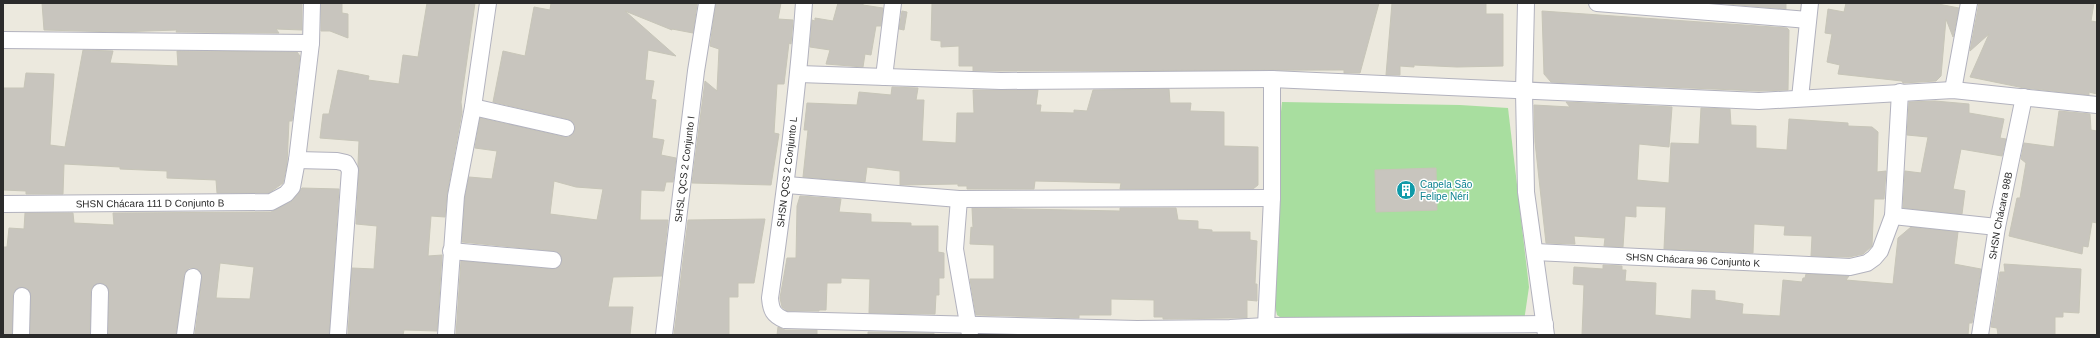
<svg xmlns="http://www.w3.org/2000/svg" width="2100" height="338" font-family="Arial,sans-serif">
	<style>
		.green { fill: #a8de9f }
		.building { fill: #c8c5be; stroke: #c7c5b8; fill-rule: evenodd }
		.lines { fill: none; stroke-linecap: round; stroke-linejoin: round }
		.minor-casing { stroke: #b2b2be; stroke-width: 18 }
		.minor { stroke: #fff; stroke-width: 16 }
		.labels { text-anchor: middle; dominant-baseline: central; stroke-width: 3; stroke-linejoin: round; paint-order: stroke }
		.street-label { font-size: 10px; fill: #2b2b2b; stroke: #fff }
		.culture-label { font-size: 10px; fill: #0d838f; stroke: #fff; text-anchor: start }
	</style>
	<rect width="100%" height="100%" fill="#ece9de"/>
	<path class="green" d="M1282,102l178,3 48,3 21,179 -5,34 -237,1 -10,-7 -3,-14 4,-160z"/>
	<g class="building">
		<path d="M42,3h260v27l-26,-1 3,4 -103,-1 1,-2 -59,2 -74,-2z"/>
		<path d="M321,3h21v10l6,1v24l-18,-7h-9z"/>
		<path d="M427,3h48l-14,99 1,10 -15,82 -2,23 -14,-1 -3,40 14,-1 -5,76 -33,-1 -1,5h-55l4,-67 22,1 3,-43 -21,-2 3,-53 -1,-7 1,-23 -39,-3 3,-24h6l9,-44 31,6 -1,4 31,4 4,-29 15,2z"/>
		<path d="M551,3l146,1 -4,29 -21,-4v1l-47,-19 51,45 -28,-6 -3,30 9,1 -3,18 5,1 -4,38 12,2 -3,15 15,3 -3,24h-7l-2,9 -23,-1 -1,30h28l-6,56 -49,1 -5,30h25l-3,28h-174l5,-74 91,8 5,-1 5,-7 -1,-5 -7,-5 -92,-9 3,-45 4,-20 23,2 5,-28 -22,-3 5,-30 84,19h5l6,-7v-5l-7,-6 -75,-17 10,-51 22,5 9,-49 16,3zM554,181l22,6 27,2 -6,31 -47,-6z"/>
		<path d="M716,3h65l-3,16 15,1 -2,24 -2,-1 -5,41h-7l-3,49 5,1 -8,51 -79,-2 13,-102 12,10 2,-42 -9,-3z"/>
		<path d="M838,3h25v2l20,3 -2,18h-5l-5,29 -6,-1 -2,13 -37,-3 4,-14 -20,-3 2,-27 3,1v-3l18,3z"/>
		<path d="M932,3h447l-19,70h-16v-3l-371,1v-5h-14v-20l-18,1v-6l-10,-1z"/>
		<path d="M1392,3h94v11h17v52l-46,1 -43,-2v2l-14,-1v9h-14z"/>
		<path d="M1715,3h71v6z"/>
		<path d="M1846,3h87l26,5 -6,29 -7,-18 -5,57 -5,5 -33,2 -1,-2 -64,-7 2,-9 -13,-3 5,-28 -7,-1 3,-24 16,3z"/>
		<path d="M1979,3h115l-3,18 6,1v72l-8,-2v3l-65,-7 -54,-11 19,-43 -19,17z"/>
		<path d="M902,11l5,1 -3,18 -5,-1z"/>
		<path d="M1542,11l245,17 2,2 -1,60 -29,1 -208,-9 -7,-8z"/>
		<path d="M83,50l30,1 -3,12 68,3 -1,-15 120,1 3,4 -8,65h-3l-2,43 -4,19 -14,10h-52l-1,-13 -49,-2v-7l-47,-2v-2l-56,-3 -1,30h-37v-3l-22,-1 -1,-102h21l2,-15 28,1 -4,71 15,2z"/>
		<path d="M892,87l26,1 -2,12h8l-2,41 34,2 1,-30h17l-1,-23h65l-2,15h5l-1,7 34,1v-3l13,1 6,-21 76,-1 1,14h21l-1,8 34,1v34l34,1v38l-5,4h-133l1,-6 -86,-2 -1,8h-67v-3h-9v-2l-58,1v-14l-33,-4 -2,15 -62,-5 5,-47h-4l3,-27 50,2 2,-13 32,3z"/>
		<path d="M1935,101l34,3v9l35,6 -4,19 6,1 -4,17 -41,-7 -8,40 12,2 -3,23 -59,-6 2,-37 16,2 7,-36 -21,-2 2,-33z"/>
		<path d="M1566,102l106,5 -3,40 -30,-3 -2,36 32,3 2,-40 28,1 2,-36 29,1 1,16 25,1v22l31,2 2,-31 59,4v3l24,1 6,5 -1,40 9,-1 -2,28h-10l-2,47 -9,8 -14,3 -38,-1 1,-20 -28,-1 1,-9 -31,-2 -1,29 -89,-4 2,-42 -30,-1v11l-11,-1 -2,31 -19,-1 1,-8 -31,-2 1,8 -29,-1 -11,-101 -1,-37 36,2z"/>
		<path d="M2059,111l31,3 1,16 6,1v92l-5,-1 -4,25 -5,-1 -1,8 -73,-18 8,-38h3l6,-35 -5,-4 3,-16 30,4z"/>
		<path d="M1436,168l1,42 -61,2 -1,-42z"/>
		<path d="M302,188l37,1 -10,146h-134l7,-57 -3,-8 -5,-2h-5l-5,7 -8,60h-68l1,-43 -4,-8 -5,-1 -8,4 -1,4 -1,44h-60l1,-39 -4,-8 -5,-1 -8,4 -1,4 -1,40h-9v-88h4l2,-19 15,1 1,-16h48l1,10 40,2 -1,-12 158,-1 20,-10zM220,263l34,4 -4,32 -34,-1z"/>
		<path d="M800,196l41,3 -2,13 32,2v8l40,1v3h27v26l6,1v25h-5v17h-3l-1,19 -66,-1 1,-34 -29,-1v5h-14l-1,27h-7v1h-32l-5,-4 -2,-9 7,-40h9l1,-52z"/>
		<path d="M972,208l148,3v-3h56l2,12 20,1v8l14,1v2h38v8l7,1 -2,43h2v17l-10,-1v18h-17l-67,1v-2h-9v-17l-43,-1v16h-32v3l-103,-3 -6,-36h24v-34l-24,-1 1,-17 2,1z"/>
		<path d="M765,219l-11,64h-16v14h-9v38h-55l14,-115z"/>
		<path d="M1911,227l47,5 -4,32 27,5 -9,54h-3l-1,12h-386l2,-50 -11,-1 1,-17 29,2v-4l19,1v4h4l-1,11 31,2 -1,32 36,4 1,-29 23,1v9l28,4 -1,10 38,2 3,-36 19,2 1,-4h2l1,-4 43,2 -3,4 47,4 5,-46z"/>
		<path d="M2004,264l77,5 -2,44 -16,-1v5h-8v18h-57l-1,-7 -6,-1 9,-55h5z"/>
		<path d="M778,327l7,3h32v5h-40z"/>
		<path d="M868,332l66,1v2h-66z"/>
	</g>
	<g class="lines">
		<defs>
			<g id="minor">
				<path d="M804,3c-7,99 -20,197 -34,295 1,12 3,17 15,22l352,9 93,-1 36,-2 279,-2"/>
				<path d="M1526,3l-2,89 2,100 20,143"/>
				<path d="M1597,3l211,17"/>
				<path d="M3,40l308,3"/>
				<path d="M799,74l202,7 271,-2 487,22 194,-11 144,15"/>
				<path d="M884,77l9,-74"/>
				<path d="M1953,90l16,-87"/>
				<path d="M1800,98l10,-95"/>
				<path d="M473,107l93,21"/>
				<path d="M297,160l40,1 9,2 4,7 -12,165"/>
				<path d="M787,185l172,14 313,-1"/>
				<path d="M959,199l-4,50 15,86"/>
				<path id="s1" d="M3,204l268,-2 15,-8 6,-7 5,-27 14,-117 1,-40"/>
				<path d="M1893,216l104,11"/>
				<path d="M451,251l102,9"/>
				<path id="s2" d="M1535,252l315,15 17,-4 7,-5 6,-7 13,-35 7,-124"/>
				<path d="M1266,326l6,-128v-119"/>
				<path d="M21,335l1,-39"/>
				<path d="M99,335l1,-43"/>
				<path d="M185,335l8,-58"/>
				<path d="M446,335l10,-139 17,-89 15,-104"/>
				<path id="s3" d="M664,335l32,-264 11,-68"/>
				<path id="s4" d="M1980,335l17,-108 27,-130"/>
			</g>
		</defs>
		<use href="#minor" class="minor-casing"/>
		<use href="#minor" class="minor"/>
	</g>
	<defs>
		<symbol id="building-disc" viewBox="-11 -11 22 22"><circle r="9.5" fill="#0f9aa8" stroke="#fff"/><path d="M-4-6H4V6H1V3H-1V6H-4ZM-2.5-4.3h1.7v1.8h-1.7ZM.8-4.3h1.7v1.8H.8ZM-2.5-1h1.7V.8h-1.7ZM.8-1h1.7V.8H.8Z" fill="#fff"/></symbol>
	</defs>
	<g fill-rule="evenodd">
		<use href="#building-disc" x="1395" y="179" width="22" height="22"/>
	</g>
	<g class="labels">
		<g class="street-label">
			<text stroke="none"><textPath href="#s3" startOffset="167">SHSL QCS 2 Conjunto I</textPath></text>
			<text transform="translate(787 172) rotate(-83)">SHSN QCS 2 Conjunto L</text>
			<text stroke="none"><textPath href="#s1" startOffset="147">SHSN Chácara 111 D Conjunto B</textPath></text>
			<text stroke="none"><textPath href="#s4" startOffset="121">SHSN Chácara 98B</textPath></text>
			<text stroke="none"><textPath href="#s2" startOffset="158">SHSN Chácara 96 Conjunto K</textPath></text>
		</g>
		<g class="culture-label">
			<text x="1420" y="184">Capela São<tspan x="1420" dy="12">Felipe Néri</tspan></text>
		</g>
	</g>
	<rect width="2100" height="338" fill="none" stroke="#2b2b2b" stroke-width="8"/>
</svg>
